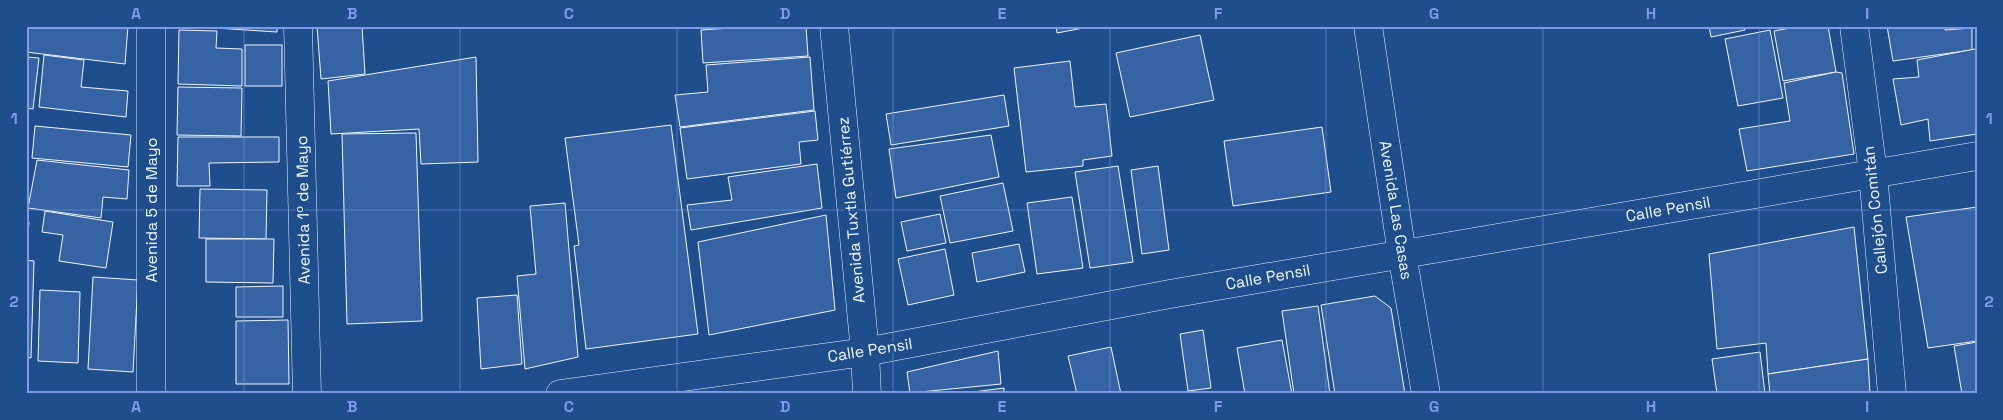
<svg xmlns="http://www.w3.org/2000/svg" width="2003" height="420" font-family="'Space Grotesk',sans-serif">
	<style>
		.building { fill: #3563a3; stroke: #f2f6ff }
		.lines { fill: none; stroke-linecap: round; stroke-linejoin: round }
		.minor-casing { stroke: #f2f6ff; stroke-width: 29 }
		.major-casing { stroke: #f2f6ff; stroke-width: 29 }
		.minor { stroke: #1f4e8c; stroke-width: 28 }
		.major { stroke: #1f4e8c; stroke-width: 28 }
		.grid { fill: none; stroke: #7d9aea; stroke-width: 1; stroke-opacity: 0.55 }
		.labels { text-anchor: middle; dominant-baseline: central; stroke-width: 4; stroke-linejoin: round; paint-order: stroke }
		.street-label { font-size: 16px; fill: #f2f6ff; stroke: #1f4e8c }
		.neatline { fill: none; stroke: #7d9aea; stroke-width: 2 }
		.grid-label { font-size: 16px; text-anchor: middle; font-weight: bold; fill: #7d9aea }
	</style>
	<rect width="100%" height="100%" fill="#1f4e8c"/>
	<g class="building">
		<path d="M26,26h102l-3,38 -99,-12z"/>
		<path d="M215,26h62v6l-62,-4z"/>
		<path d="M317,26h45l3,48 -44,5z"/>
		<path d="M761,26h45l2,30 -105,7 -2,-33z"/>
		<path d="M1056,26h38l-37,7z"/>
		<path d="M1709,26h36v4l-34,7z"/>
		<path d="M1801,26h27l8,46 -53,9 -9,-50z"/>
		<path d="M1887,26h58v4l27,-2v22l-79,11z"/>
		<path d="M179,30l38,1 -1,17 26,1v37l-64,-2z"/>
		<path d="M1770,30l13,68 -45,8 -13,-67z"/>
		<path d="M1200,35l14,65 -84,17 -14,-64z"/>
		<rect x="245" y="45" width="37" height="41"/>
		<path d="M1975,49l2,4v81l-47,7 -2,-22 -27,6 -8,-46 26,-2 -2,-17z"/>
		<path d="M44,55l40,5 -3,27 47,4 -2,26 -87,-10z"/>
		<path d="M26,57l13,1 -6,51 -7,-1z"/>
		<path d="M476,57l2,105 -57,2 -2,-35 -88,5 -3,-53z"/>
		<path d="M810,57l4,53 -134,17 -5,-32 33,-3 -2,-27z"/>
		<path d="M1070,61l5,46 31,-3 6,52 -29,4v6l-57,6 -12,-104z"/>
		<path d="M1836,72l6,1 12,81 -107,17 -8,-42 51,-8 -6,-38z"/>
		<path d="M178,87l64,1 -1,48 -64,-1z"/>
		<path d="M1004,95l5,31 -118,19 -5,-31z"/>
		<path d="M815,111l3,29 -19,2 2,22 -114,15 -7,-51z"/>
		<path d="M671,125l27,209 -112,15 -12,-103 5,-1 -14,-107z"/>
		<path d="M35,126l96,9 -3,32 -96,-9z"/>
		<path d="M1322,127l9,65 -98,14 -9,-65z"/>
		<path d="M416,133l6,188 -75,3 -5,-190z"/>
		<path d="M991,135l8,42 -103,21 -7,-49z"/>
		<path d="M178,137h101v25l-70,1 1,23h-33z"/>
		<path d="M37,160l92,10 -2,29 -24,-2 -2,21 -73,-10z"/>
		<path d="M817,164l5,44 -131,22 -4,-25 45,-5 -4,-23z"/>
		<path d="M1118,166l15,96 -43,6 -15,-96z"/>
		<path d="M1158,166l11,84 -27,4 -11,-84z"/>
		<path d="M1003,183l10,48 -63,12 -10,-47z"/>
		<path d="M200,189l67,1 -1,49 -67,-1z"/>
		<path d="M1072,197l11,71 -46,6 -10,-71z"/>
		<path d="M565,203l13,154 -53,12 -8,-93 19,-2 -6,-68z"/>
		<path d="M1977,207v134l-49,7 -22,-131z"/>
		<path d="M45,211l68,11 -7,46 -47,-7 4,-26 -21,-3z"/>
		<path d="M940,214l6,29 -39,8 -6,-29z"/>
		<path d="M826,215l9,95 -126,25 -11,-93z"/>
		<path d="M26,222h3l-3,31z"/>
		<path d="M1854,227l14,132 -100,15 -2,-31 -49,6 -8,-95z"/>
		<path d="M206,239h68l-1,44 -67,-1z"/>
		<path d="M1019,244l6,28 -48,10 -5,-29z"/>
		<path d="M945,249l9,46 -46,10 -10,-46z"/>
		<path d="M26,260l8,1 -3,97 -5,-1z"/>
		<path d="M93,277l45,3 -5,92 -45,-3z"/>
		<path d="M283,286v31h-47v-30z"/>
		<path d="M40,290l40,2 -2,71 -40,-2z"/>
		<path d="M517,295l5,69 -41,5 -4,-71z"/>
		<path d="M1375,296l16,12 14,86h-70l-14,-89z"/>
		<path d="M1318,306l12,88h-36l-12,-83z"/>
		<path d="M288,320l1,64h-53v-63z"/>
		<path d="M1203,330l8,58 -23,3 -8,-57z"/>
		<path d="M1282,340l10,54h-47l-8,-46z"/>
		<path d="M1977,342v52h-15l-8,-48z"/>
		<path d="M1111,347l10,47h-44l-9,-38z"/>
		<path d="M998,351l3,33 -91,9 -3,-21z"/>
		<path d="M1760,352l5,42h-48l-5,-35z"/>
		<path d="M1868,359l2,35h-100l-2,-20z"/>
		<path d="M1004,388v6h-46z"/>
	</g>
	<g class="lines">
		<defs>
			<g id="minor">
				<path d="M151,26v368"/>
				<path d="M298,26l9,368"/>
				<path d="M834,26l31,326 2,42"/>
				<path d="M1368,26l34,228 24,140"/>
				<path d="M1854,26l19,147 19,221"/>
			</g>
			<path id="major" d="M560,394l305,-42 305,-58 807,-138"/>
		</defs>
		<use href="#minor" class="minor-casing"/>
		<use href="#major" class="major-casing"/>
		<use href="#minor" class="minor"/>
		<use href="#major" class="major"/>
	</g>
	<path class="grid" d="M244,26v368M460,26v368M677,26v368M893,26v368M1110,26v368M1326,26v368M1543,26v368M1759,26v368M26,210h1951"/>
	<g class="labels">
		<g class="street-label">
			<text transform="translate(1668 209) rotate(-10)">Calle Pensil</text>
			<text transform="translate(151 210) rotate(-90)">Avenida 5 de Mayo</text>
			<text transform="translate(303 210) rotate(-91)">Avenida 1º de Mayo</text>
			<text transform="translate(851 210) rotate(-95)">Avenida Tuxtla Gutiérrez</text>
			<text transform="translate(1396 210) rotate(81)">Avenida Las Casas</text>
			<text transform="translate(1875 210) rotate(-96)">Callejón Comitán</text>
			<text transform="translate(1268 277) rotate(-10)">Calle Pensil</text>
			<text transform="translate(870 350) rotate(-9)">Calle Pensil</text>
		</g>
	</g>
	<rect width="2003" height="420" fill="none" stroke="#1f4e8c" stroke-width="55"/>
	<rect x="28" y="28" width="1948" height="364" class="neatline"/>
	<g class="grid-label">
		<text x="136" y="19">A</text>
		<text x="352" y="19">B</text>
		<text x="569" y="19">C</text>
		<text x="785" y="19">D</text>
		<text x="1002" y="19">E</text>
		<text x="1218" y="19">F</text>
		<text x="1434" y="19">G</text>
		<text x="1651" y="19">H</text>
		<text x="1867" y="19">I</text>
		<text x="14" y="124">1</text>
		<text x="1989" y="124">1</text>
		<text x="14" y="307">2</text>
		<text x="1989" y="307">2</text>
		<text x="136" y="412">A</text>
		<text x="352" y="412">B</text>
		<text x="569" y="412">C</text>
		<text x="785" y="412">D</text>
		<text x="1002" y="412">E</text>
		<text x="1218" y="412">F</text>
		<text x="1434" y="412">G</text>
		<text x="1651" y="412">H</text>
		<text x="1867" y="412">I</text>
	</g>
</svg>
